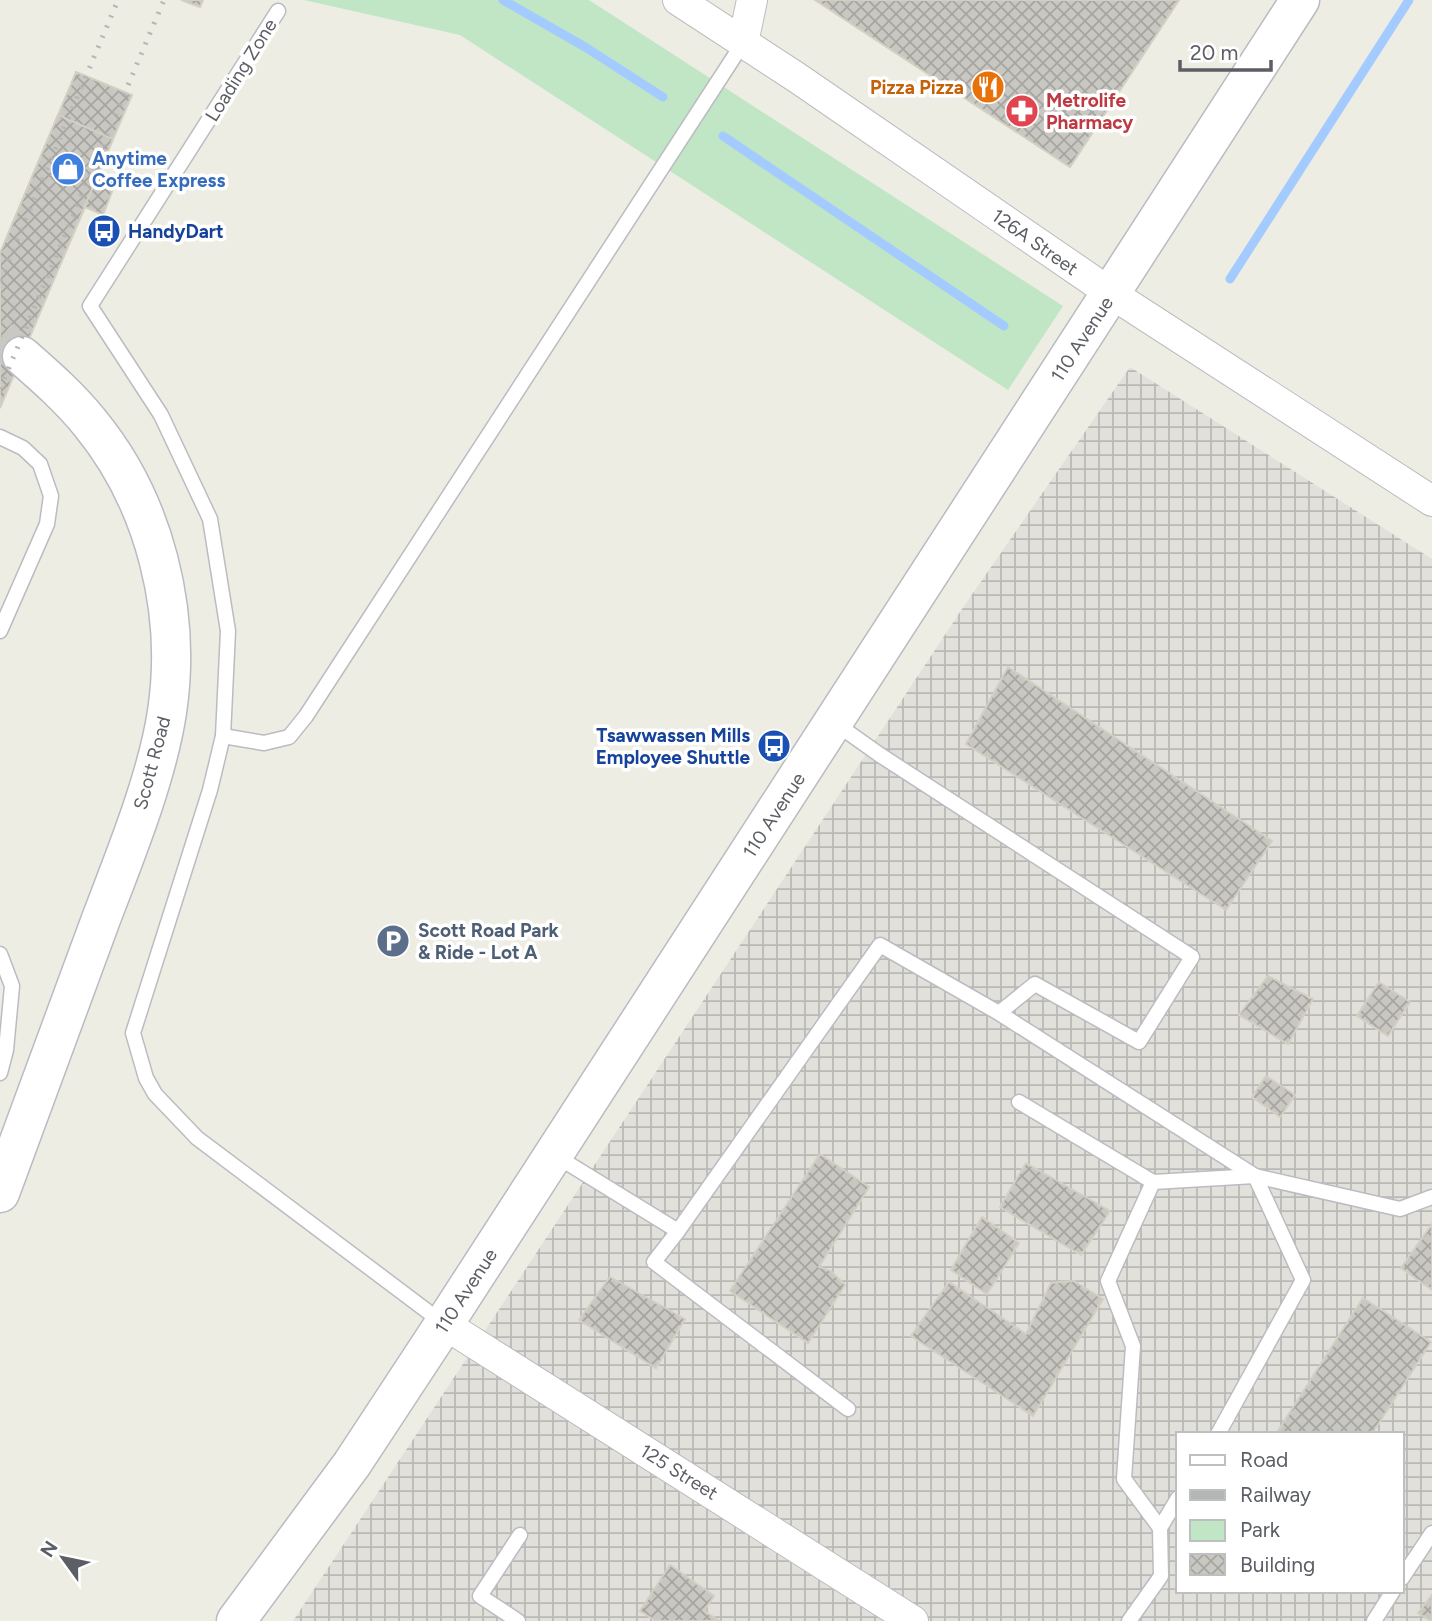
<svg xmlns="http://www.w3.org/2000/svg" width="1432" height="1621" font-family="Figtree,sans-serif">
	<style>
		.industrial { fill: url(#industrial-grid); fill-rule: evenodd }
		.green { fill: #c0e6c5 }
		.lines { fill: none; stroke-linecap: round; stroke-linejoin: round }
		.stream { stroke: #a3cbff; stroke-width: 9 }
		.building { fill: url(#building-cross-hatch); stroke: #d3d0c2; stroke-width: 2 }
		.secondary-tunnel { stroke: #c9c9c3; stroke-width: 38; stroke-dasharray: 38 19; stroke-linecap: butt }
		.service-casing { stroke: #bbbcc2; stroke-width: 17 }
		.minor-casing { stroke: #bbbcc2; stroke-width: 32 }
		.secondary-casing { stroke: #b9bbc2; stroke-width: 41 }
		.service { stroke: #fff; stroke-width: 14 }
		.minor { stroke: #fff; stroke-width: 30 }
		.secondary { stroke: #fff; stroke-width: 38 }
		.rail { stroke: #b4b5b5; stroke-width: 5; stroke-dasharray: 2 9; stroke-linecap: butt }
		.labels { text-anchor: middle; dominant-baseline: central; stroke-width: 7; stroke-linejoin: round; paint-order: stroke }
		.street-label { font-size: 19px; fill: #5b5e64; stroke: #fff }
		.food-label { font-size: 19px; font-weight: bold; fill: #c56008; stroke: #fff; text-anchor: end }
		.health-label { font-size: 19px; font-weight: bold; fill: #be3a42; stroke: #fff; text-anchor: start }
		.shop-label { font-size: 19px; font-weight: bold; fill: #366cbe; stroke: #fff; text-anchor: start }
		.transit-label { font-size: 19px; font-weight: bold; fill: #164399; stroke: #fff; text-anchor: start }
		.service-label { font-size: 19px; font-weight: bold; fill: #4e5e75; stroke: #fff; text-anchor: start }
	</style>
	<defs>
		<pattern id="industrial-grid" width="8" height="8" patternUnits="userSpaceOnUse" patternTransform="scale(1.75)"><rect width="8" height="8" fill="#e2e0db"/><path d="M0 4h8M4 0v8" fill="none" stroke="#bab9b5"/></pattern>
		<pattern id="building-cross-hatch" width="8" height="8" patternUnits="userSpaceOnUse" patternTransform="scale(1.75)"><rect width="8" height="8" fill="#c9c7c1"/><path d="M0 0l8 8M0 8l8-8" fill="none" stroke="#a6a5a0"/></pattern>
	</defs>
	<rect width="100%" height="100%" fill="#eeede3"/>
	<path class="industrial" d="M1130,367l302,192v1062h-1139l671,-1015zM1178,1434h224v157h-224z"/>
	<path class="green" d="M304,0h285l474,306 -55,84 -548,-355z"/>
	<g class="lines">
		<g class="stream">
			<path d="M503,0l82,47 78,50"/>
			<path d="M723,136l281,190"/>
			<path d="M1230,279l179,-279"/>
		</g>
	</g>
	<g class="building">
		<path d="M181,0h22l-3,7z"/>
		<path d="M815,0h364l-109,167z"/>
		<path d="M76,72l56,23 -35,81 18,8 -12,31 -18,-8 -25,58 -55,-23z"/>
		<path d="M58,115l55,24 -113,269v-155z"/>
		<path d="M1008,667l264,174 -46,69 -260,-166z"/>
		<path d="M1268,976l45,23 -25,45 -49,-29z"/>
		<path d="M1379,982l31,20 -22,34 -31,-20z"/>
		<path d="M1266,1076l29,19 -15,22 -28,-20z"/>
		<path d="M820,1154l49,33 -50,80 12,4 14,14 -37,58 -78,-52z"/>
		<path d="M1026,1163l84,48 -29,44 -81,-48z"/>
		<path d="M982,1217l37,26 -32,51 -36,-24z"/>
		<path d="M1432,1224v66l-31,-22z"/>
		<path d="M610,1277l75,42 -29,49 -77,-48z"/>
		<path d="M1074,1281l29,18 -70,117 -122,-80 38,-54 77,52 25,-51z"/>
		<path d="M1363,1298l68,44 -59,92h-96z"/>
		<path d="M670,1565l44,31 -10,15 16,10h-64l-16,-10z"/>
		<path d="M1432,1595v26h-1l-13,-8z"/>
	</g>
	<g class="lines">
		<path class="secondary-tunnel" d="M0,339l22,17"/>
		<defs>
			<g id="service">
				<path d="M278,11l-188,295 71,109 49,104 18,112 -5,105 -13,54 -77,243 13,45 9,16 42,44 246,185"/>
				<path d="M0,437l23,11 17,16 11,32 -4,28 -47,107"/>
				<path d="M223,736l41,7 25,-6 17,-21 437,-673"/>
				<path d="M0,954l12,32 -6,64 -6,23"/>
				<path d="M999,1013l256,163 48,104 -85,154"/>
				<path d="M1019,1102l134,80 102,-6 145,33 32,-12"/>
				<path d="M556,1156l122,75 202,-286 119,68 36,-29 104,58 53,-85 -312,-202 -45,-32"/>
				<path d="M1153,1182l-45,99 25,65 -9,133 36,49"/>
				<path d="M678,1231l-24,31 194,147"/>
				<path d="M1402,1578l30,-45"/>
				<path d="M518,1621l-38,-25 40,-61"/>
				<path d="M1129,1621l32,-45 -1,-48 18,-30"/>
				<path d="M1374,1621l19,-30"/>
			</g>
			<g id="minor">
				<path d="M678,0l118,77 316,217 320,207"/>
				<path d="M743,43l9,-43"/>
				<path d="M444,1324l469,297"/>
			</g>
			<g id="secondary">
				<path d="M0,1193c34,-91 68,-182 101,-274 24,-63 56,-141 66,-207 15,-100 -12,-210 -77,-289 -20,-25 -44,-46 -68,-67"/>
				<path d="M236,1621l116,-157 92,-140 856,-1324"/>
			</g>
		</defs>
		<use href="#service" class="service-casing"/>
		<use href="#minor" class="minor-casing"/>
		<use href="#secondary" class="secondary-casing"/>
		<use href="#service" class="service"/>
		<use href="#minor" class="minor"/>
		<use href="#secondary" class="secondary"/>
		<g class="rail">
			<path d="M0,281l118,-281"/>
			<path d="M0,389l164,-389"/>
		</g>
	</g>
	<defs>
		<symbol id="restaurant-disc" viewBox="-11 -11 22 22"><circle r="9.5" fill="#e8710a" stroke="#fff"/><path d="M-5-6h1v4h1v-4h1v4h1v-4h1v5L-1.5 .5V6h-2V.5L-5-1ZM5-6V6H3V1.5H1.5Q1.5-4 5-6Z" fill="#fff"/></symbol>
		<symbol id="pharmacy-disc" viewBox="-11 -11 22 22"><circle r="9.5" fill="#e0444e" stroke="#fff"/><path d="M-2-6h4v4h4v4h-4v4h-4v-4h-4v-4h4Z" fill="#fff"/></symbol>
		<symbol id="shop-disc" viewBox="-11 -11 22 22"><circle r="9.5" fill="#3f7fe0" stroke="#fff"/><path d="M-5-2.5h2.3a2.7 3.5 0 0 1 5.4 0H5L5.5 6h-11ZM-1.5-2.5h3a1.5 2.3 0 0 0-3 0Z" fill="#fff"/></symbol>
		<symbol id="bus-disc" viewBox="-11 -11 22 22"><circle r="9.5" fill="#1a4fb4" stroke="#fff"/><path d="M-5-6H5V4H4V6H2V4H-2V6H-4V4H-5ZM-3.5-4V0h7V-4ZM-3.5 1.2v1.5H-2V1.2ZM2 1.2v1.5H3.5V1.2Z" fill="#fff"/></symbol>
		<symbol id="parking-disc" viewBox="-11 -11 22 22"><circle r="9.5" fill="#5c6f8a" stroke="#fff"/><path d="M-3.5-5.5H1a3.5 3.5 0 0 1 0 7H-1V5.5H-3.5ZM-1-3.4V-.6H.8a1.4 1.4 0 0 0 0-2.8Z" fill="#fff"/></symbol>
	</defs>
	<g fill-rule="evenodd">
		<use href="#restaurant-disc" x="969" y="68" width="38" height="38"/>
		<use href="#pharmacy-disc" x="1003" y="92" width="38" height="38"/>
		<use href="#shop-disc" x="49" y="150" width="38" height="38"/>
		<use href="#bus-disc" x="85" y="212" width="38" height="38"/>
		<use href="#bus-disc" x="755" y="727" width="38" height="38"/>
		<use href="#parking-disc" x="374" y="922" width="38" height="38"/>
	</g>
	<g class="labels">
		<g class="street-label">
			<text transform="translate(241 70) rotate(-58)">Loading Zone</text>
			<text transform="translate(1035 242) rotate(35)">126A Street</text>
			<text transform="translate(1082 339) rotate(-57)">110 Avenue</text>
			<text transform="translate(152 763) rotate(-75)">Scott Road</text>
			<text transform="translate(774 815) rotate(-57)">110 Avenue</text>
			<text transform="translate(466 1291) rotate(-57)">110 Avenue</text>
			<text transform="translate(679 1472) rotate(32)">125 Street</text>
		</g>
		<g class="food-label">
			<text x="964" y="87">Pizza Pizza</text>
		</g>
		<g class="health-label">
			<text x="1046" y="100">Metrolife<tspan x="1046" dy="22">Pharmacy</tspan></text>
		</g>
		<g class="shop-label">
			<text x="92" y="158">Anytime<tspan x="92" dy="22">Coffee Express</tspan></text>
		</g>
		<g class="transit-label">
			<text x="128" y="231">HandyDart</text>
			<text x="750" y="735" text-anchor="end">Tsawwassen Mills<tspan x="750" dy="22">Employee Shuttle</tspan></text>
		</g>
		<g class="service-label">
			<text x="418" y="930">Scott Road Park<tspan x="418" dy="22">&amp; Ride - Lot A</tspan></text>
		</g>
	</g>
	<rect x="1176" y="1432" width="228" height="161" fill="#ffffff" stroke="#bdbfc1" stroke-width="2"/>
	<rect x="1190" y="1455" width="35" height="10" fill="#ffffff" stroke="#bdbfc1" stroke-width="2"/>
	<text x="1240" y="1467" font-size="21" fill="#5b5e64">Road</text>
	<rect x="1190" y="1490" width="35" height="10" fill="#b4b5b5" stroke="#bdbfc1" stroke-width="2"/>
	<text x="1240" y="1502" font-size="21" fill="#5b5e64">Railway</text>
	<rect x="1190" y="1520" width="35" height="21" fill="#c0e6c5" stroke="#bdbfc1" stroke-width="2"/>
	<text x="1240" y="1537" font-size="21" fill="#5b5e64">Park</text>
	<rect x="1190" y="1554" width="35" height="21" fill="url(#building-cross-hatch)" stroke="#bdbfc1" stroke-width="2"/>
	<text x="1240" y="1572" font-size="21" fill="#5b5e64">Building</text>
	<g transform="translate(63 1558) rotate(303)" stroke="#ffffff" stroke-width="5" paint-order="stroke">
	<path d="M0-5L12 26L0 18L-12 26Z" fill="#5b5e64"/>
	<text y="-10" font-size="19" font-weight="bold" text-anchor="middle" fill="#5b5e64">N</text>
	</g>
	<path d="M1180 60v10h91v-10" fill="none" stroke="#5b5e64" stroke-width="3.5"/>
	<text x="1190" y="60" font-size="21" fill="#5b5e64" stroke="#ffffff" stroke-width="5" paint-order="stroke">20 m</text>
</svg>
